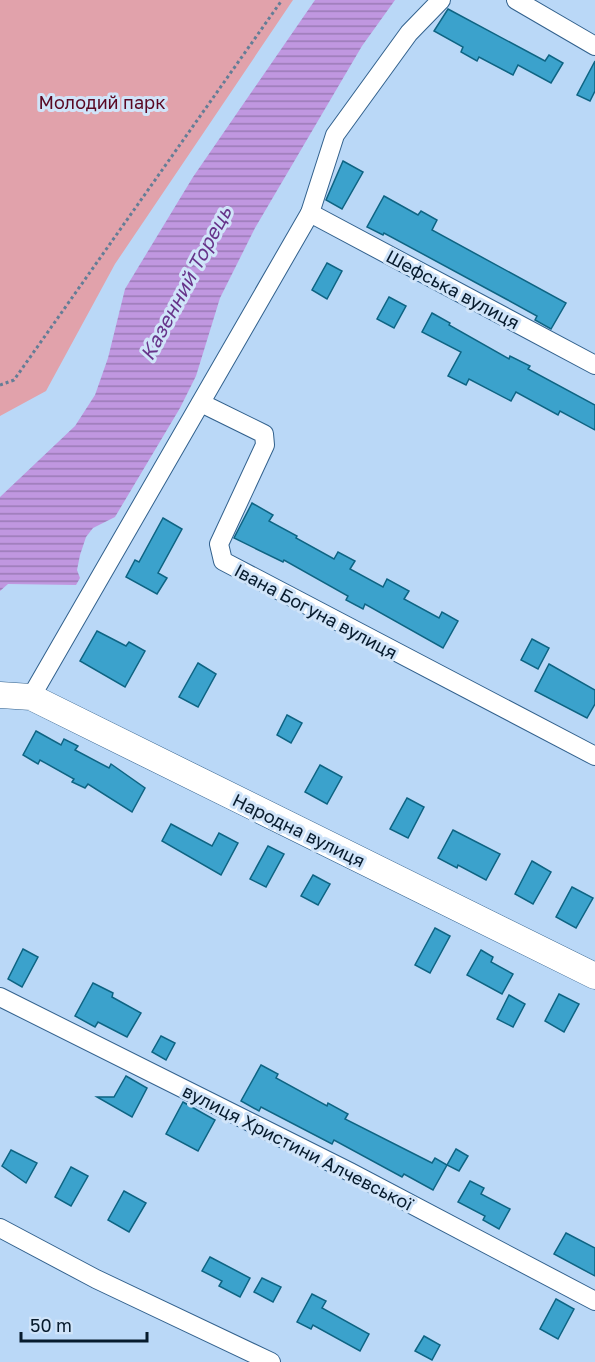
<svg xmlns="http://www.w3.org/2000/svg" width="595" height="1362" font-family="'Golos Text',sans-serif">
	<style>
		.green { fill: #e1a2ab }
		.water { fill: url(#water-rules) }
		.building { fill: #3ba2cc; stroke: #0e6483; stroke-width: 1.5 }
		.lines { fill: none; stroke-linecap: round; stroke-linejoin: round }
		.street-casing { stroke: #32618d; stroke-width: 20 }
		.secondary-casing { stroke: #32618d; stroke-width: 27 }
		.path { stroke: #647d96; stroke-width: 3; stroke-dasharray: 3 3; stroke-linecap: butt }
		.street { stroke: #fff; stroke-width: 18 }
		.secondary { stroke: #fff; stroke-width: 26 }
		.labels { text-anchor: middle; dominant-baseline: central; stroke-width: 6; stroke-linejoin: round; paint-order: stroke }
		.park-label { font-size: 18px; fill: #5a0823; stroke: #d0e4f9 }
		.street-label { font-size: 18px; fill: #071b2d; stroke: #d0e4f9 }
		.water-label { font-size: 20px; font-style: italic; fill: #67348a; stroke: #d0e4f9 }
	</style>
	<defs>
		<pattern id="water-rules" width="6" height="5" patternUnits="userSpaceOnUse" patternTransform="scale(1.5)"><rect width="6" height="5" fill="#c097e0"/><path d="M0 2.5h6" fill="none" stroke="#9a7ab6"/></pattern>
	</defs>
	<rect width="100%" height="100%" fill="#bad8f7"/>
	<path class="green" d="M0,0h293l-178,264 -69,127 -46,25z"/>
	<path class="water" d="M315,0h80l-33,46 -107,182 -35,70 -24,78 -16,32 -65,109 -22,11 -7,9 -6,18 -3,15 3,8 -4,7 -68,-1 -8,7v-94l75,-71 20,-31 13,-37 17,-69 68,-112z"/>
	<g class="building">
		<path d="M448,9l97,52 4,-6 14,8 -12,20 -33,-18 -5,10 -34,-18 -2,4 -16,-9 2,-5 -29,-16z"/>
		<path d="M595,61v30l-5,10 -13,-6z"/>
		<path d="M343,161l20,11 -21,37 -16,-9z"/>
		<path d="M384,196l34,19 3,-4 16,9 -5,10 134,73 -15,26 -16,-9 2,-4 -31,-17 -122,-66 -1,2 -16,-8z"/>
		<path d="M327,263l15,8 -15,28 -15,-9z"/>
		<path d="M389,297l17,9 -12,22 -17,-9z"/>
		<path d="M432,313l18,10 -1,2 60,34 1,-3 20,10 -2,3 67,36v25l-35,-19 -2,4 -42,-23 -5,9 -42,-22 -3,6 -18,-9 13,-24 -39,-20z"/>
		<path d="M252,503l21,12 -4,6 28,15 -1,2 38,21 4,-7 17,9 -5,8 33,18 4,-8 22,12 -5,8 35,19 3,-6 16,9 -15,27 -78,-44 -2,5 -17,-9 2,-4 -64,-36 -1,2 -49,-24z"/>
		<path d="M163,518l19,11 -24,44 9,5 -10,16 -31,-17 9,-17 4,2z"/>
		<path d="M97,631l29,15 3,-4 16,9 -20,36 -45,-26z"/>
		<path d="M532,639l17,9 -11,21 -17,-9z"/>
		<path d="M198,663l18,11 -18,33 -19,-10z"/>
		<path d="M549,664l46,26v14l-8,14 -52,-27z"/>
		<path d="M287,715l15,8 -11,20 -14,-8z"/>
		<path d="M36,731l25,14 3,-6 14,7 -3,4 34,18 2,-4 34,24 -13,24 -44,-28 -3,4 -13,-6 2,-3 -34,-19 -2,4 -15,-9z"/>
		<path d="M320,765l22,12 -15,27 -22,-12z"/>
		<path d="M407,798l17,9 -16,31 -18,-9z"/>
		<path d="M171,824l41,22 7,-13 19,10 -17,32 -59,-34z"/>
		<path d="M453,830l47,24 -14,26 -28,-15 -1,3 -19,-10z"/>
		<path d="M268,846l16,8 -18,33 -16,-8z"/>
		<path d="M532,861l19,11 -18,32 -18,-10z"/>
		<path d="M313,875l17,9 -12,21 -17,-9z"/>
		<path d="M572,887l21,11 -17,30 -20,-11z"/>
		<path d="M435,928l15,8 -20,37 -15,-8z"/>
		<path d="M23,949l15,8 -16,30 -14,-8z"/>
		<path d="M481,950l12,7 -2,5 22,12 -11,20 -35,-19z"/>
		<path d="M93,983l20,10 -1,4 29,16 -14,24 -29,-15 -3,5 -20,-11z"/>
		<path d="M559,994l20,10 -15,28 -19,-11z"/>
		<path d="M509,995l16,9 -12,23 -16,-8z"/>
		<path d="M161,1036l14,7 -9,17 -14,-8z"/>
		<path d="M261,1065l17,9 -2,4 51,28 1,-3 20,11 -3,5 87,44 3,-5 12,7 -14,25 -29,-16 -2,3 -68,-37 -2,4 -71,-37 -2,4 -18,-10z"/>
		<path d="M126,1076l21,12 -15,29 -35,-20h17z"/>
		<path d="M183,1102l32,18 -17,31 -32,-17z"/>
		<path d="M456,1149l12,7 -9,15 -12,-6z"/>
		<path d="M11,1150l26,13 -11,20 -24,-17z"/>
		<path d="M71,1167l17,9 -17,30 -16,-9z"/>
		<path d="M470,1181l14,7 -3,6 29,15 -11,20 -16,-9 2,-4 -27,-14z"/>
		<path d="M124,1191l22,12 -17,29 -21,-12z"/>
		<path d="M566,1233l29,15v28l-41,-22z"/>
		<path d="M210,1257l40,21 -10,19 -21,-11 3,-5 -20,-10z"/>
		<path d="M262,1278l19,9 -8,15 -19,-10z"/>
		<path d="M312,1294l14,7 -4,7 47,26 -9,17 -47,-26 -2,4 -14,-7z"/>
		<path d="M556,1299l18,10 -16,30 -18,-10z"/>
		<path d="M424,1336l16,9 -8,15 -17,-9z"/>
	</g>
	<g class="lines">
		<defs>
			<g id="street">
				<path d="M516,0l79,46"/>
				<path d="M310,213l285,152"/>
				<path d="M201,403l63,31 1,11 -46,99 4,17 372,195"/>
				<path d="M31,697l279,-484 25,-78 74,-102 32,-33"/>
				<path d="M0,997l350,175 245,129"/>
				<path d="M0,1228l96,51 175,83"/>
			</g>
			<path id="secondary" d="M0,695l31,2 564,279"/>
		</defs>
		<use href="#street" class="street-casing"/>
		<use href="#secondary" class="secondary-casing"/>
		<path class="path" d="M0,385l14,-5 268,-380"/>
		<use href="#street" class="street"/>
		<use href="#secondary" class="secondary"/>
	</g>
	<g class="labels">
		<g class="park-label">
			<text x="102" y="102">Молодий парк</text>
		</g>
		<g class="street-label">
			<text transform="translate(453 289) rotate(28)">Шефська вулиця</text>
			<text transform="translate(316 611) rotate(28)">Івана Богуна вулиця</text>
			<text transform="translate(299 830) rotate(26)">Народна вулиця</text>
			<text transform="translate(298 1147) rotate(27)">вулиця Христини Алчевської</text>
		</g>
		<g class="water-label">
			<text transform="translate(185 283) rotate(-62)">Казенний Торець</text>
		</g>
	</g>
	<path d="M21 1332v9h126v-9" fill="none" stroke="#071b2d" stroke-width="3"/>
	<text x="30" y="1332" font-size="18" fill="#071b2d" stroke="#d0e4f9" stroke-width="4.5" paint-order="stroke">50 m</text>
</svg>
